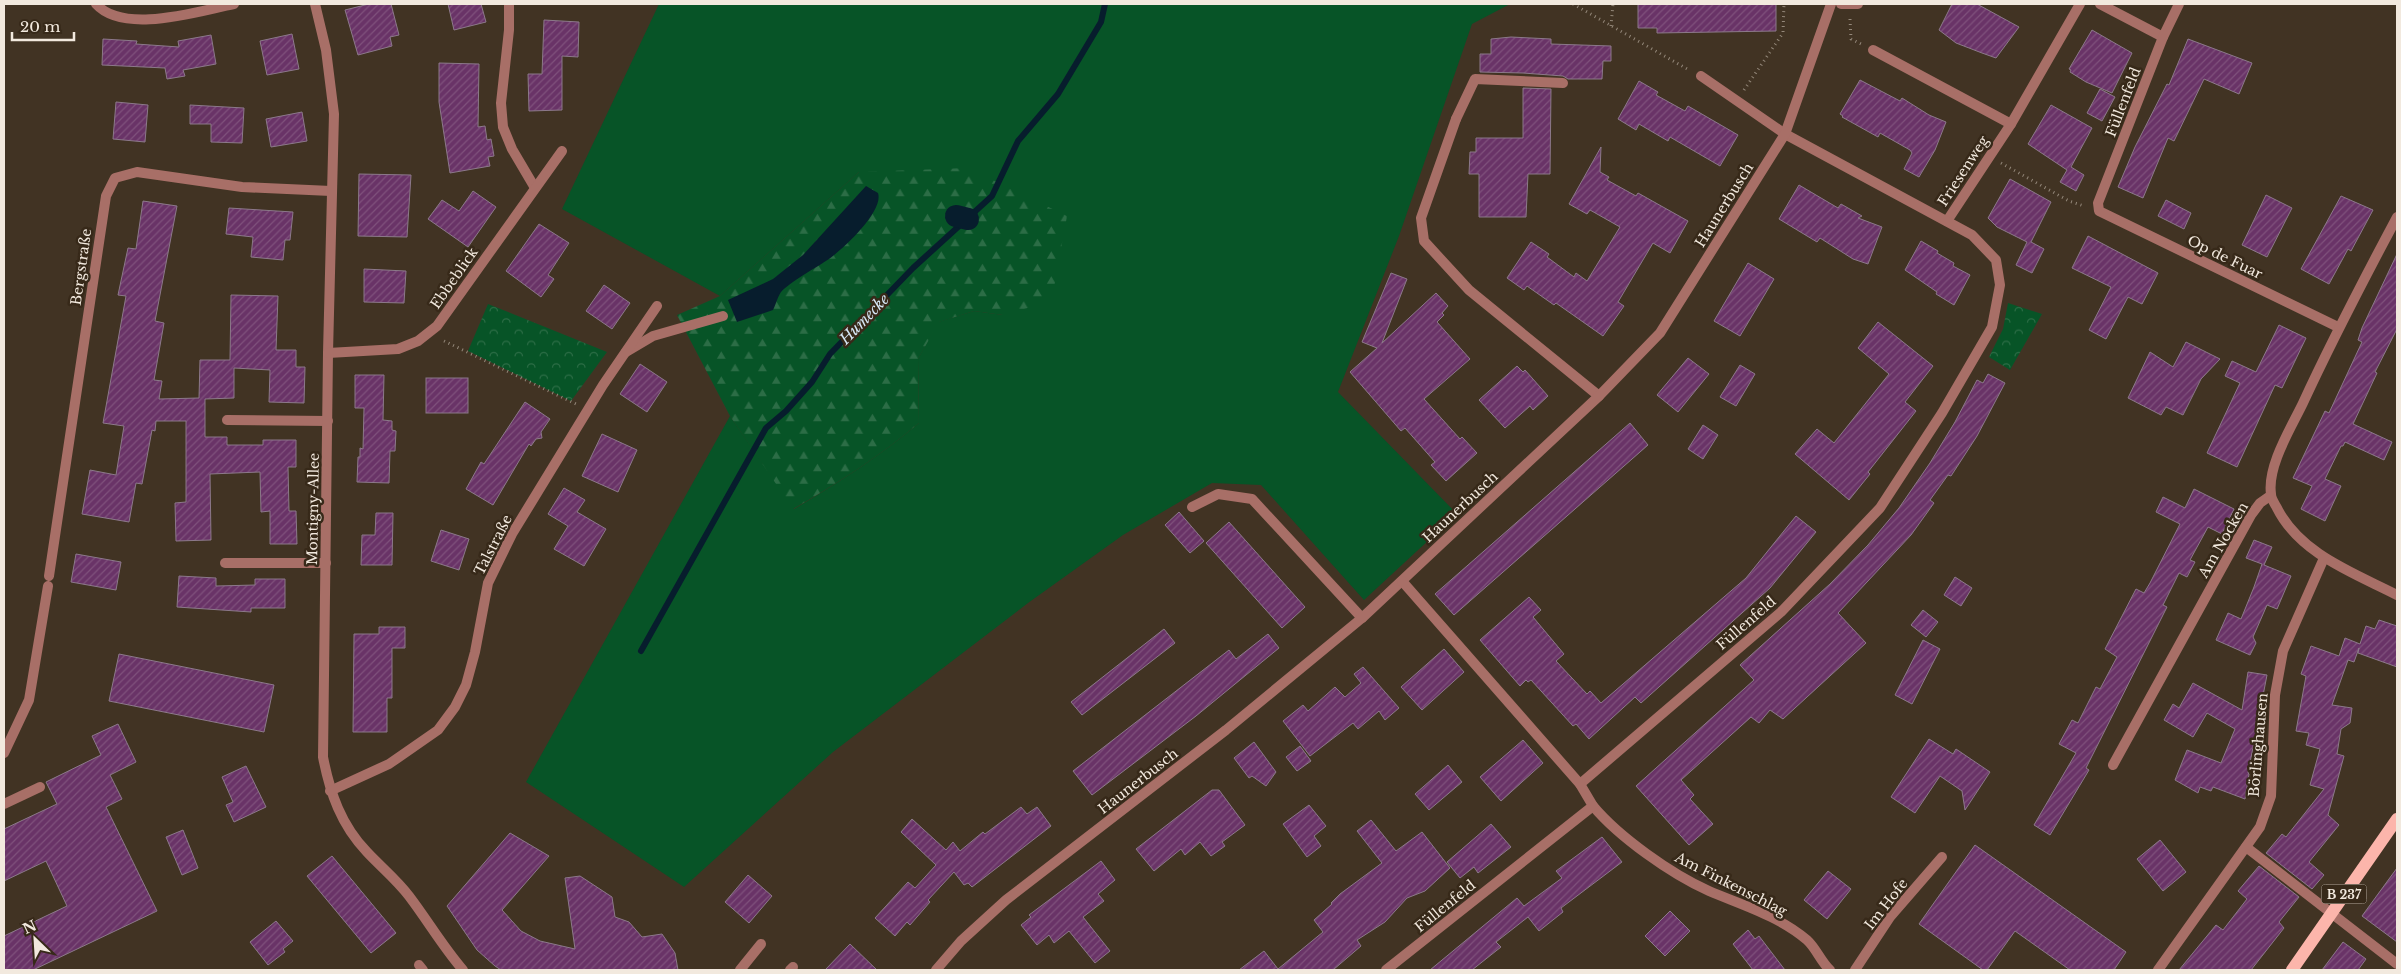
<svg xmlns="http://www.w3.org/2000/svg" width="2401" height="974" font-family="'Libre Baskerville',serif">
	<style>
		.grass { fill: #075427 }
		.forest { fill: url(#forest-firs) }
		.park { fill: url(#park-crowns) }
		.water { fill: #071d2d }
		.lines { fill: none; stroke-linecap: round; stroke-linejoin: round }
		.stream { stroke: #071d2d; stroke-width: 6 }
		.canal { stroke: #071d2d; stroke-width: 22 }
		.building { fill: url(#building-hatch); stroke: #8c798a }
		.path { stroke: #94887a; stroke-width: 3; stroke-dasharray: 1 4; stroke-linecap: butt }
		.service { stroke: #a86f67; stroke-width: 10 }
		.minor { stroke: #a86f67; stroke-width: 10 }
		.primary { stroke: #fcb5ab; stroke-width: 12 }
		.labels { text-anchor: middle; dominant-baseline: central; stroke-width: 5; stroke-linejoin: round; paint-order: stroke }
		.shield { fill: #372919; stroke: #baafa3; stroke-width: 1 }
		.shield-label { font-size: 12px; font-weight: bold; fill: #f2e9de }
		.street-label { font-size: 14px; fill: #f2e9de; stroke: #372919 }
		.water-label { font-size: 15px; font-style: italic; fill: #d6e7f6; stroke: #372919 }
	</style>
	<defs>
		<pattern id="forest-firs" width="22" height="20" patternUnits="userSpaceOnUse" patternTransform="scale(1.25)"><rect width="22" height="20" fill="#075427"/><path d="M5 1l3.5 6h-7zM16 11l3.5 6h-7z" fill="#2c6d46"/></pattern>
		<pattern id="park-crowns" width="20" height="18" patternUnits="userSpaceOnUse" patternTransform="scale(1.25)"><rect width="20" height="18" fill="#075427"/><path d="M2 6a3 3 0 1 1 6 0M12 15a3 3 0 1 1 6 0" fill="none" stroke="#2c6d46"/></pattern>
		<pattern id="building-hatch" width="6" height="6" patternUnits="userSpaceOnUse" patternTransform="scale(1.25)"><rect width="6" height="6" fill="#693367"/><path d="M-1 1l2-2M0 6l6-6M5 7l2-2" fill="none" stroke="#7f517c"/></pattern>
	</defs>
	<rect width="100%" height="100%" fill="#413323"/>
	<path class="grass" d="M659,4h851l-38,20 -73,212 -61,156 119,122 -93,86 -103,-115 -49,-2 -89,52 -95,68 -195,149 -149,135 -158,-105 204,-366 64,93c44,-26 86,-53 125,-86l-1,-64 20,-37 36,-11 29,4 -144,-143 -139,124 -158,-87z"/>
	<path class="forest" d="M968,168l99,48 -13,72 -23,19 -28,8 -29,-4 -35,11 -21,37 1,64c-39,33 -81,60 -126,86l-63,-93 -53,-101 43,-19 139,-124z"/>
	<g class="park">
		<path d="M2008,303l34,11 -32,56 -21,-13 14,-28z"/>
		<path d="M488,304l119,48 -36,49 -103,-50z"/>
	</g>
	<path class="water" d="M866,186l12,7c6,18 -34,55 -49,66 -12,8 -39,23 -48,33 -3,4 -5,12 -8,18l-36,12 -9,-22 45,-21 30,-24z"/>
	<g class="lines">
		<path class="stream" d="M641,651l125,-223 20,-17 26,-29 18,-28 83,-86 79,-72 26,-55 40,-47 43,-72 4,-18"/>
		<path class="canal" d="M956,216l12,3"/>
	</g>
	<g class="building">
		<path d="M369,4h22l8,31 -9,2 2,9 -34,9 -13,-45z"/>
		<path d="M448,4h33l5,18 -32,8z"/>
		<path d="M1638,4h138v27l-119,2v-5h-19z"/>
		<path d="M1952,4h25l42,23 -23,31 -14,-5 -26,-10 -17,-13z"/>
		<path d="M544,20l35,2 -1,35 -16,-1v54l-33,1 -1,-37h14z"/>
		<path d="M2092,30l40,23 -20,40 -26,-11 -16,-10 1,-2 -2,-1z"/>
		<path d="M292,34l7,35 -32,6 -7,-34z"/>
		<path d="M211,35l5,29 -33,6 2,6 -18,3 -2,-11 -63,-3 1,-26 34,2 -1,3 43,3 -1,-6z"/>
		<path d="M1511,37l40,2v5l60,2v15h-8l-1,18h-34l-5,-3 -40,-3 -43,-1v-18h11v-15z"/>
		<path d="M2188,39l64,24 -13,31 -35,-15 -30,62 -6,-3 -25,60 -25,-11 17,-40 32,-63 2,1z"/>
		<path d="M439,63l40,1 -1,63 7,-1 2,14 4,-1 3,17 -6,1 2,9 -40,7 -11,-71z"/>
		<path d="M1860,80l40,21 2,-3 27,17 17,7 -11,28 -16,27 -15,-8 8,-16 -2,-3 -30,-17 -2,4 -36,-20 1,-1 -3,-2z"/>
		<path d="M1639,81l19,11 -2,3 29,16 3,-5 50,29 -18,31 -50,-29 -2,4 -29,-17 -3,6 -18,-11z"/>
		<path d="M1523,88l28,1 -1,85h-22l-2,43h-47v-43h-10l1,-22h6v-14h47z"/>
		<path d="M2100,89l15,8 -13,24 -15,-8z"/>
		<path d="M116,102l32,3 -3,37 -32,-3z"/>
		<path d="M190,105l54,3 -2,35 -31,-1v-18h-21z"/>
		<path d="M2051,105l41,23 -21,39 13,8 -8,16 -16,-9 7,-12 -39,-26z"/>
		<path d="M302,112l5,29 -36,6 -5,-28z"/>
		<path d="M1601,147l-1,25 9,5 -2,3 29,16 2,-3 50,28 -18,32 -17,-10 -35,59 6,4 -21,30 -47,-33 -2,2 -27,-19 -3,4 -17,-12 24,-36 18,12 -2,3 27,20 2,-4 11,8 33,-54 -30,-17 -3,4 -18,-10z"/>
		<path d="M359,174l52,1 -4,62 -49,-1z"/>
		<path d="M2010,179l41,23 -20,40 13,7 -12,24 -16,-8 11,-23 -30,-15 -9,-9z"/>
		<path d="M1799,185l39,23 3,-4 21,12 -4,2 24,9 -14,37 -15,-5 -33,-21 -3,4 -38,-23z"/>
		<path d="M473,191l23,16 -28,40 -40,-28 14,-19 17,11z"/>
		<path d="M2266,195l26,13 -25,49 -25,-12z"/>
		<path d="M2341,196l32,14 -22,41 -3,-2 -19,35 -28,-15z"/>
		<path d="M2166,200l25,13 -7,16 -26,-13z"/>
		<path d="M143,201l34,5 -22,115 9,2 -10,57 8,1 -3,18 40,-1 1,-38h30l1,-65 47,1 -2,54h20v17h9l-1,36 -35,-1 1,-32 -36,-2v30l-29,1v38h22v8h36v-5h33v27h-8l1,44h7l1,33h-27v-33l-9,1 -1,-40 -50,2 1,66 -35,1 -1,-38 11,-1v-81h-30l-1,10 -3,-1 -10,54 -6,-1 -7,39 -47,-8 8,-44 26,5 8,-49 -21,-3 23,-127 -8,-1 10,-47 8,1z"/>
		<path d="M229,208l64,4 -3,28h-5l-2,20 -32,-3 2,-20 -27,-3z"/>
		<path d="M539,224l30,19 -21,32 6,4 -13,18 -35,-26z"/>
		<path d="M2088,236l70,37 -16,31 -14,-7 -22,42 -17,-9 22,-43 -39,-19z"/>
		<path d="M1921,241l17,10 -1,2 17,10 -1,3 17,9 -16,30 -18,-11 1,-2 -32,-22z"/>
		<path d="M2397,254v75l-22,43 2,1 -24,51 39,18 -8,18 -39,-18 -2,4h-2l-16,33 16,7 -16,35 -24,-12 11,-23 -19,-8 32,-67 4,2 33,-71 -4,-2 4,-12z"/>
		<path d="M1748,263l26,16 -34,57 -26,-15z"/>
		<path d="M364,269l42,2 -2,32 -40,-1z"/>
		<path d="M1391,273l16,6 -25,64 54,-50 12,13 -6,7 2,2 -7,7 33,37 -46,40 36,40 2,-2 15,16 -31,28 -15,-16 4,-3 -30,-34 -4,3 -51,-59 27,-24 -15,-6z"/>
		<path d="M604,285l26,18 -18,26 -26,-18z"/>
		<path d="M1878,322l55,44 -28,36 11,9 -48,61 2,2 -21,26 -54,-46 22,-25 17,14 55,-69 -31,-26z"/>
		<path d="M2279,325l27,13 -24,50 -7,-3 -38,82 -30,-14 33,-70 -15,-7 7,-15 24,11z"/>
		<path d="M2186,342l34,17 -19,20 -18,36 -17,-8 -5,8 -33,-17 22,-46 23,15z"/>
		<path d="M1688,358l21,16 -31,38 -21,-17z"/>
		<path d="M640,364l27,18 -20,30 -27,-18z"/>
		<path d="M1740,365l15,9 -19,32 -16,-9z"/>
		<path d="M1517,366l6,6 2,-2 23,26 -15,14 -3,-4 -25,22 -26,-28z"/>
		<path d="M1988,374l17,9 -28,53 -26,40 -3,-1 -18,25 4,3 -23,32 -73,78 28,30 -83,76 -13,-9 -11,13 -8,-6 -70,63 13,15 -4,4 23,25 -24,21 -53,-59 118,-106 -14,-15 90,-81 38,-39 31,-37 31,-45 25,-41 22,-42 6,3z"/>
		<path d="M355,375h29l-1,45 9,1v9l4,1 -1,20h-5l-1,32 -32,-1 1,-25h2v-9l3,1 1,-41h-9z"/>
		<rect x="426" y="378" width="42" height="35"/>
		<path d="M525,402l25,17 -9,13 1,6 -6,1 -5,7 -2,-2 -36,61 -27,-16 15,-27 3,2z"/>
		<path d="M1630,423l18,22 -194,170 -19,-21z"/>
		<path d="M1703,425l15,10 -15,24 -15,-10z"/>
		<path d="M602,434l35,16 -19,42 -36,-16z"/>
		<path d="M564,488l21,12 -8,12 29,17 -22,37 -30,-17 14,-23 -20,-12z"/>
		<path d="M2194,489l40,20 -12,25 -14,-7 -18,33 5,2 -8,15 -8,-4 -16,32 4,2 -81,161 3,2 -39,65 -16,-10 42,-72 -17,-9 13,-24 6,3 18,-36 4,2 17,-32 -12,-8 31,-60 8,4 6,-10 30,-59 -24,-12 7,-15 22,11z"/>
		<path d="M1179,512l25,29 -14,12 -25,-28z"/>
		<path d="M376,513h17l-1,52h-31l1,-30h13z"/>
		<path d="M1796,516l20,16 -46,56 -129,115 -6,-6 -46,42 -13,-15 -3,2 -42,-46 -3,2 -2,-2 -6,6 -40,-46 49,-43 12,13 -8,7 31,37 -8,7 31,33 3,-3 11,12 145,-125z"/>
		<path d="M1229,522l76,85 -23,21 -76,-85z"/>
		<path d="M441,530l28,9 -10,31 -28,-9z"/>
		<path d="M2254,540l18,7 -8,18 27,11 -14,33 -10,-4 -14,32 3,6 -6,12 -34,-15 12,-27 13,6 13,-32 8,-23 -16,-6z"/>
		<path d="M76,554l45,8 -5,28 -45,-8z"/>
		<path d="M179,576l37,2v8l39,-1v-6h30v29h-34v4l-74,-5z"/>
		<path d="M1955,577l17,11 -11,18 -17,-11z"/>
		<path d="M1923,610l15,12 -12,15 -15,-12z"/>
		<path d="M2379,620l18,6v41l-39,-14 1,-5 -5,14 -6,-2 -16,45 20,3 -2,15 -9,6 -4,25 7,2 -16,59 11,10 -30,37 15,13 -12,14 -46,-36 16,-19 4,3 38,-48 -14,-4 10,-36 -14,-4 3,-12 -13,-2 10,-55 -5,-2 10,-28 28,10 6,-18 15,6 6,-18 9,3z"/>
		<path d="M379,627h26v21h-13v50h-5v34h-34l1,-98h25z"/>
		<path d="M1164,629l11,14 -93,72 -11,-13z"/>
		<path d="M1268,634l11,14 -83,68 -104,79 -19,-24 156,-121 7,9z"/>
		<path d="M1923,640l17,9 -28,55 -17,-9z"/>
		<path d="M1444,649l20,23 -42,38 -21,-23z"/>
		<path d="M119,654l155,31 -10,47 -155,-31z"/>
		<path d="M1363,667l36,41 -14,12 -6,-9 -21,18 -5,-6 -43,33 -27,-35 20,-16 5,6 27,-24 10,10 16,-14 -7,-9z"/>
		<path d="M2248,672l19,3 -19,98 1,1 -4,25 -32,-12 -2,4 -11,-4 -2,6 -23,-13 12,-30 34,13 14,-34 -28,-16 -14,24 -29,-17 9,-16 6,4 14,-25 49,27z"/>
		<path d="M118,724l18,38 -26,13 12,24 -16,8 51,104 -124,59h-29v-34l63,-30 -21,-45 -42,20v-52l53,-25 -11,-22 55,-27 -9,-19z"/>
		<path d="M1929,739l24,15 3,-5 34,23 -25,38 -3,-19 -22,-15 -25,37 -24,-16z"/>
		<path d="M1523,740l20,23 -42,38 -21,-24z"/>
		<path d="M1254,742l22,30 -10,14 -14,-10 -3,2 -15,-20z"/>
		<path d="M1300,746l11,15 -14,10 -11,-14z"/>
		<path d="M1448,765l14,17 -33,28 -14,-16z"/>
		<path d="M246,766l20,41 -32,15 -8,-17 7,-3 -11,-25z"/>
		<path d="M1212,790h7l26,35 -23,17 3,4 -14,10 -11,-14 -15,13 -4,-6 -27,22 -18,-22z"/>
		<path d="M1309,805l17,21 -12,10 7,10 -14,11 -24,-33z"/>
		<path d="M1021,807l6,7 10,-7 14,19 -79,61 -4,-4 -4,2 -10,-13 -26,28 2,2 -20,23 -3,-3 -12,14 -20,-18 33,-36 7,6 21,-23 -35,-33 11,-13 34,31 7,-8 7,9 23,-19 2,2z"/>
		<path d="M1371,820l25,31 26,-19 28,36 -25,23 -18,7 -22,24 -28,18 4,6 -28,24h-94l25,-19 14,18 45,-37 -9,-12 18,-16 -1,-1 9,-9 42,-31 -25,-32z"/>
		<path d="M1491,824l20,23 -33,26 -4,-6 -14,11 -13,-16z"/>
		<path d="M183,830l15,38 -16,7 -16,-38z"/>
		<path d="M510,833l39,23 -47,54 19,21 19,10 35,8 -10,-71 15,-2 32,21 3,20 14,5 13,15 20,-3 13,19 3,17h-177l-6,-4 -18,-16 -30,-44z"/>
		<path d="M1602,837l20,25 -61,46 2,4 -24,19 -11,-14 -32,25 5,5 -29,23h-42l87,-72 7,8 38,-28 -6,-7z"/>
		<path d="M2160,840l26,32 -23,19 -26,-32z"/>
		<path d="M1975,845l151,107 -12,18h-44l-55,-39 -28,39h-4l-64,-46z"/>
		<path d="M332,856l64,77 -25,20 -64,-77z"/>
		<path d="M1101,861l14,19 -17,14 6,7 -21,16 27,34 -15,12 -26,-32 -15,12 -5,-8 -12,10 -16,-20 10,-8 -2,-2z"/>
		<path d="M2259,866l40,31 -20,25 5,6 -33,42h-72l37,-45 7,5 24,-31 -9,-8z"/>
		<path d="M2397,868v74l-35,-26z"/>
		<path d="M1828,871l23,18 -24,30 -23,-19z"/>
		<path d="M748,875l24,21 -23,27 -24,-21z"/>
		<path d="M1670,911l20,20 -25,25 -20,-20z"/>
		<path d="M276,921l17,20 -10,8 2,3 -17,13 -18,-23z"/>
		<path d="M1748,930l7,9 4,-3 26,34h-32l-20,-26z"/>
		<path d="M2343,942l23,17 -8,11h-36z"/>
		<path d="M850,944l27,26h-52z"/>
	</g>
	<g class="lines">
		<g class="path">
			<path d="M1573,4l116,66"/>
			<path d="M1850,19l1,20 10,5"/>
			<path d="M1611,26l2,-22"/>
			<path d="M1744,90l39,-57 1,-29"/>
			<path d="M2001,163l68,38 15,5"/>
			<path d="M444,341l132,63"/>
		</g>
		<g class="service">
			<path d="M509,4v26l-8,73 2,24 9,22 23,39"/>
			<path d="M1841,4h17"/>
			<path d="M1873,50l138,74"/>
			<path d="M1701,76l84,58"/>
			<path d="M1456,119l19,-40 88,4"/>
			<path d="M626,352l27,-16 70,-20"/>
			<path d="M227,420l101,1"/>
			<path d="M225,563h101"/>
			<path d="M49,576l57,-380 9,-18 22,-6 105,15 89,4"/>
			<path d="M4,753l25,-53 19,-114"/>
			<path d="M4,804l36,-17"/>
			<path d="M419,965l4,5"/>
			<path d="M740,970l21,-26"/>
			<path d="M790,970l3,-3"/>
		</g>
		<g class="minor">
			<path d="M96,4c28,31 102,7 138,0"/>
			<path d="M315,4l11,46 8,64 -6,239 -5,404c7,36 18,68 44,95 14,15 30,28 42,44 19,25 34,51 54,74"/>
			<path d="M2100,4l63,33"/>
			<path d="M2179,4l-16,33 -65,166 1,8 239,116"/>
			<path d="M1456,119l-35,99 3,23 45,49 130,106"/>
			<path d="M2397,217c-33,62 -65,123 -94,186 -12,25 -36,63 -32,91 0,5 4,10 6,14 23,46 77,65 120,87"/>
			<path d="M1947,221l64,-97 69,-120"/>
			<path d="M328,353l70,-4 20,-8 19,-15 125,-175"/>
			<path d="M1192,507l26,-13 34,5 110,119"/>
			<path d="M2113,765l138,-250 9,-12 10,-7"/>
			<path d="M1580,784l201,-172 99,-104 62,-95 50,-86 8,-42 -4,-25 -24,-25 -187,-101"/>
			<path d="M330,791l59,-27 49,-34 17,-23 11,-22 9,-33 13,-69 24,-49 91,-149 54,-79"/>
			<path d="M1593,806c26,31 78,68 116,85 33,14 70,25 98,49 9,8 14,22 23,30"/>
			<path d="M2246,847l151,117"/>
			<path d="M936,970l25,-29 45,-41 220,-170 136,-112 237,-222 61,-63 125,-199 46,-130"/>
			<path d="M1386,970l207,-164 -13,-22 -178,-203"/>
			<path d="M1855,970l35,-53 52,-60"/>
			<path d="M2158,970l102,-143 11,-31 4,-101 8,-44 41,-93"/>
		</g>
		<path class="primary" d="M2292,970l105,-151"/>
	</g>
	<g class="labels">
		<rect class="shield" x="2321.5" y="884.5" width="45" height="19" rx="4"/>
		<g class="shield-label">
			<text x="2344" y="894">B 237</text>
		</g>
		<g class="street-label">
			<text transform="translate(2123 102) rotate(-69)">Füllenfeld</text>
			<text transform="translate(1963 171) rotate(-57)">Friesenweg</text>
			<text transform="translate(1724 205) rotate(-58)">Haunerbusch</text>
			<text transform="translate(2225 257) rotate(26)">Op de Fuar</text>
			<text transform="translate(81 267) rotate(-82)">Bergstraße</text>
			<text transform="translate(454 278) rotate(-55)">Ebbeblick</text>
			<text transform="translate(1460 507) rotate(-43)">Haunerbusch</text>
			<text transform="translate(313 509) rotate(-89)">Montigny-Allee</text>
			<text transform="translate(2223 540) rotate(-60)">Am Nocken</text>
			<text transform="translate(493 545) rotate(-63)">Talstraße</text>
			<text transform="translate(1746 623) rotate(-41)">Füllenfeld</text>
			<text transform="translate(2258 745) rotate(-85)">Börlinghausen</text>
			<text transform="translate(1138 781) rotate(-38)">Haunerbusch</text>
			<text transform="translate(1731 884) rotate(27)">Am Finkenschlag</text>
			<text transform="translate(1886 904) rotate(-52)">Im Hofe</text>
			<text transform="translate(1445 906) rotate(-39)">Füllenfeld</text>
		</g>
		<g class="water-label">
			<text transform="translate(864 319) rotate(-46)">Humecke</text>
		</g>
	</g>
	<rect width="2401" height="974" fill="none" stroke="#f2e9de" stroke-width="10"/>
	<g transform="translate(35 939) rotate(335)" stroke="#372919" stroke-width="4" paint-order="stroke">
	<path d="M0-4L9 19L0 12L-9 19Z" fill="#f2e9de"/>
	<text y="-8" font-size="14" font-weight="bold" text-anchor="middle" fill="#f2e9de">N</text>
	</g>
	<path d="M12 32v8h62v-8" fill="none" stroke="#f2e9de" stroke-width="2.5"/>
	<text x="20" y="32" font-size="15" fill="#f2e9de" stroke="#372919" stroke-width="4" paint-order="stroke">20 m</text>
</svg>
